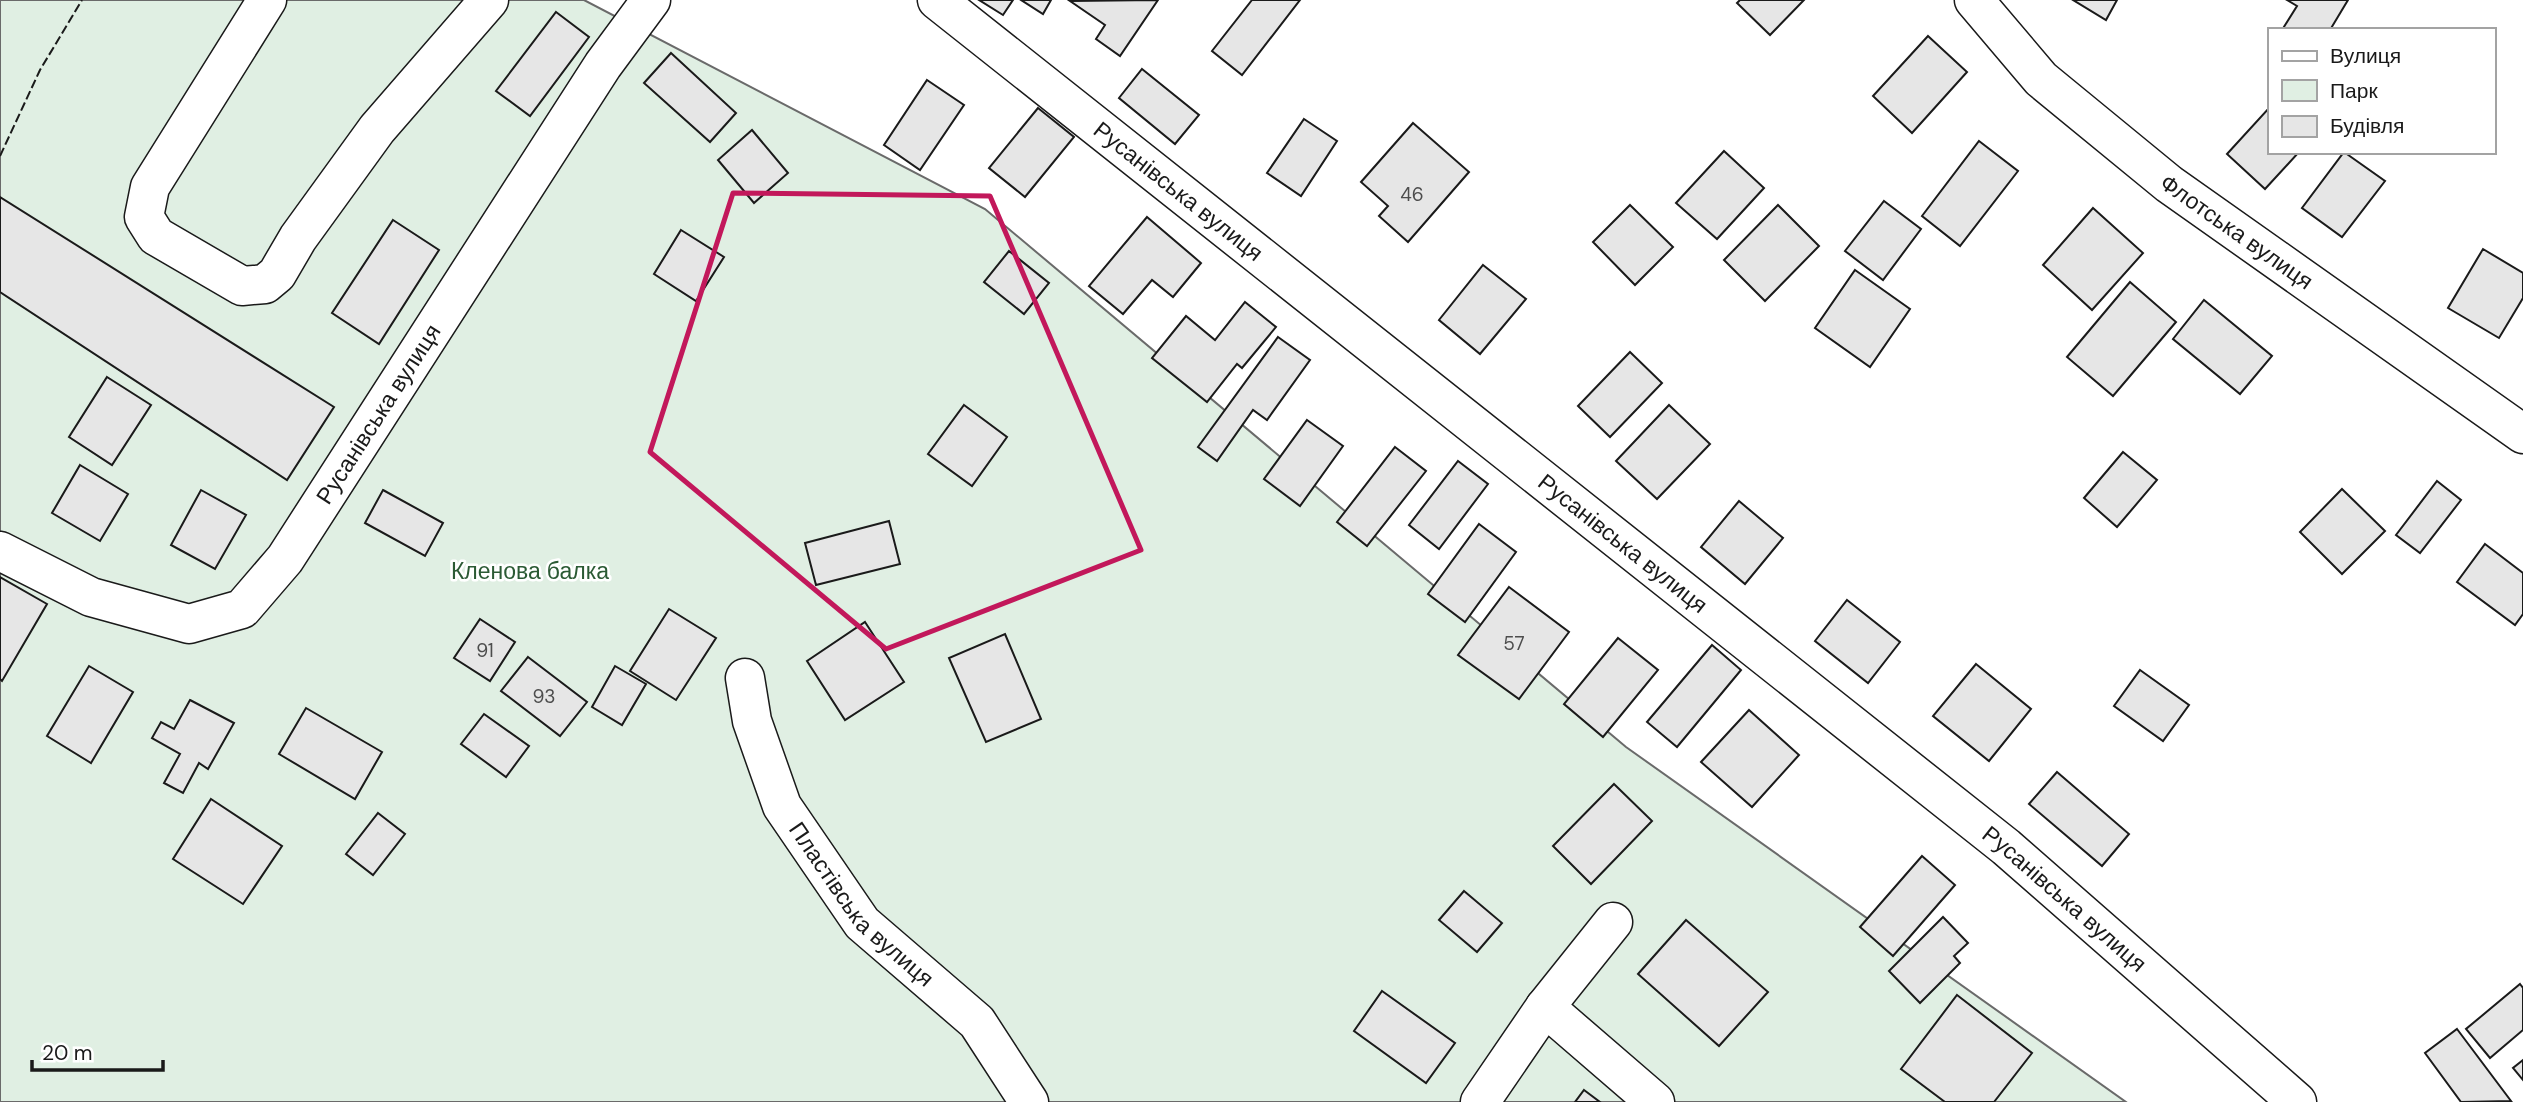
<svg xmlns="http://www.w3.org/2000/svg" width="2523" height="1102" font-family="'DM Sans',sans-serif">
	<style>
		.green { fill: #e0efe3; stroke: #6a6a6a; stroke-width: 2 }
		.building { fill: #e6e6e6; stroke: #1a1a1a; stroke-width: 2 }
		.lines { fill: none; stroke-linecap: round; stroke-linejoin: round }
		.minor-casing { stroke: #1a1a1a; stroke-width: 41 }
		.minor { stroke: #fff; stroke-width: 38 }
		.fence { stroke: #1a1a1a; stroke-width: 2; stroke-dasharray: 9 3.5; stroke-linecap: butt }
		.marked { fill: none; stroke: #c2185b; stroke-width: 5; stroke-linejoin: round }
		.labels { text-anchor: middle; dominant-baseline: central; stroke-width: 5; stroke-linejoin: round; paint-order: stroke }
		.number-label { font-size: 19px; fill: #4d4d4d }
		.street-label { font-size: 23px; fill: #1a1a1a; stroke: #fff }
		.park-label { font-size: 23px; fill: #2b5a34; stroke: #fff }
	</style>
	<rect width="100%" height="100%" fill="#fff"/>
	<path class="green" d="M0,0h584l401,209 641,538 500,355h-2126z"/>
	<g class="building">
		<path d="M979,0h34l-10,15z"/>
		<path d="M1021,0h30l-8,14z"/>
		<path d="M1158,0l-38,56 -24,-17 9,-14 -35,-24z"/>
		<path d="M1252,0h48l-58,75 -30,-24z"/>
		<path d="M1740,0h64l-34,35 -33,-32z"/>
		<path d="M2073,0h44l-11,20z"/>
		<path d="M2287,0h61l-18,30h-48l15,-24z"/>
		<path d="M556,12l33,25 -59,79 -34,-25z"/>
		<path d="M1928,36l39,36 -55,61 -39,-37z"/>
		<path d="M671,53l65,60 -26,29 -66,-59z"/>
		<path d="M1142,69l57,46 -24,29 -56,-46z"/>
		<path d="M927,80l37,25 -44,65 -36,-25z"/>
		<path d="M1038,108l36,29 -49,60 -36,-29z"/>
		<path d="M2269,108v44h30l-34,37 -38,-35z"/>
		<path d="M1304,119l33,22 -36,55 -34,-23z"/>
		<path d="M1413,123l56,49 -61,70 -29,-26 9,-10 -27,-24z"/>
		<path d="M752,130l36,43 -34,30 -36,-43z"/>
		<path d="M1979,141l39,30 -58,75 -38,-30z"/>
		<path d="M1724,151l40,37 -47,51 -41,-36z"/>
		<path d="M2344,152l41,29 -43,56 -40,-29z"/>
		<path d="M0,197l334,210 -47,73 -287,-188z"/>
		<path d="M1884,201l37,28 -38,51 -38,-29z"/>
		<path d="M1630,205l43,42 -38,38 -42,-43z"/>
		<path d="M1778,205l41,41 -54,55 -41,-41z"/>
		<path d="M2093,208l50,45 -51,57 -49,-45z"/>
		<path d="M1147,217l54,46 -28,34 -21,-17 -29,34 -34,-28z"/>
		<path d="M393,220l46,30 -60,94 -47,-31z"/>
		<path d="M681,230l43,27 -28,44 -42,-27z"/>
		<path d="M2483,249l40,24v25l-24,40 -51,-30z"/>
		<path d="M1009,251l40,32 -25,31 -40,-32z"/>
		<path d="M1483,265l43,34 -46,55 -41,-34z"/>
		<path d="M1855,270l55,39 -40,58 -55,-39z"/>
		<path d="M2130,282l46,40 -63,74 -46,-39z"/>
		<path d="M2204,300l68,56 -32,38 -67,-55z"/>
		<path d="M1245,302l31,25 -34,41 -5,-4 -30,38 -55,-44 34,-42 29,24z"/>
		<path d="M1278,337l32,23 -43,60 -14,-10 -36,51 -19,-14z"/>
		<path d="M1630,352l32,31 -52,54 -32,-31z"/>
		<path d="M107,377l44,28 -39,60 -43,-28z"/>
		<path d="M964,405l43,32 -35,49 -44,-32z"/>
		<path d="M1669,405l41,39 -53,55 -41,-38z"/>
		<path d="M1307,420l36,26 -43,60 -36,-27z"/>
		<path d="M1395,447l31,24 -59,75 -30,-24z"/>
		<path d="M2123,452l34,28 -40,47 -33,-29z"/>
		<path d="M1458,461l30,23 -49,65 -30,-24z"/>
		<path d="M80,465l48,29 -28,47 -48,-28z"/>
		<path d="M2437,481l24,19 -41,53 -24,-18z"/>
		<path d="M2342,489l43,42 -43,43 -42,-42z"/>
		<path d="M201,490l45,25 -31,54 -44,-24z"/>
		<path d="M383,490l60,33 -18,33 -60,-33z"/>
		<path d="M1739,501l44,37 -38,46 -44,-37z"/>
		<path d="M889,521l11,43 -84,21 -11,-42z"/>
		<path d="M1479,524l37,28 -51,70 -37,-28z"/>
		<path d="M2485,544l38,29v41l-8,11 -58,-43z"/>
		<path d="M0,577l47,27 -45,77 -2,-2z"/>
		<path d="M1509,587l60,45 -50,67 -61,-44z"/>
		<path d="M1847,600l53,42 -32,41 -53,-42z"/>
		<path d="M669,609l47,29 -40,62 -46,-29z"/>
		<path d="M480,619l35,23 -25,39 -36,-23z"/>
		<path d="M865,622l39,60 -59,38 -38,-59z"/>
		<path d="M1005,634l36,85 -55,23 -37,-84z"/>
		<path d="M1618,638l40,32 -55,67 -39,-33z"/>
		<path d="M1712,645l29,25 -64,77 -30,-25z"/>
		<path d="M528,657l59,45 -27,34 -59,-45z"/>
		<path d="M1976,664l55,45 -42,52 -56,-45z"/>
		<path d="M89,666l44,26 -42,71 -44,-27z"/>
		<path d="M615,666l31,18 -24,41 -30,-18z"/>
		<path d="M2140,670l49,35 -26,36 -49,-35z"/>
		<path d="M190,700l44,23 -26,46 -9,-6 -16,30 -19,-10 16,-29 -28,-16 9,-16 13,7z"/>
		<path d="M306,708l76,44 -27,47 -76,-45z"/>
		<path d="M1749,710l50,45 -47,52 -51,-45z"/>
		<path d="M484,714l45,32 -23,31 -45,-33z"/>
		<path d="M2057,772l72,62 -27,32 -73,-62z"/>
		<path d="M1614,784l38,37 -61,63 -38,-38z"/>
		<path d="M211,799l71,47 -39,58 -70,-45z"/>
		<path d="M378,813l27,21 -32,41 -27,-21z"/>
		<path d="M1922,856l33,29 -62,71 -33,-29z"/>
		<path d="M1464,891l38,32 -25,29 -38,-32z"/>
		<path d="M1943,917l25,26 -14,13 6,7 -40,40 -31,-32z"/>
		<path d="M1686,920l82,72 -49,54 -81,-72z"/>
		<path d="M2520,984l3,4v42l-33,28 -24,-29z"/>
		<path d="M1382,991l73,52 -29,40 -72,-52z"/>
		<path d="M1957,995l75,58 -38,49h-49l-44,-33z"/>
		<path d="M2457,1029l54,72 -50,1 -36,-49z"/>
		<path d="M2523,1060v20l-10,-12z"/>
		<path d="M1584,1090l16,12h-25z"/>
	</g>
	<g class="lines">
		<defs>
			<g id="minor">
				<path d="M267,0l-117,187 -6,30 12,19 86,50 23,-2 12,-10 21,-36 79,-109 112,-129"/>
				<path id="s1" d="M937,0l1069,847 291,255"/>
				<path id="s2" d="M1974,0l67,79 128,105 354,250"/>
				<path id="s3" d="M0,551l91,46 98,27 53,-15 43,-50 318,-494 48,-65"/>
				<path id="s4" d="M745,678l7,43 30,85 80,117 115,99 52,80"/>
				<path d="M1545,1007l110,95"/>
				<path d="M1480,1102l65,-95 68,-85"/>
			</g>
		</defs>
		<use href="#minor" class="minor-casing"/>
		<use href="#minor" class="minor"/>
		<path class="fence" d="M0,156l40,-86 42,-70"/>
	</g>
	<path class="marked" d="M733,193l257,3 151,354 -255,99 -236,-197z"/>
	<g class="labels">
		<g class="number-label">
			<text x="1412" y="194">46</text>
			<text x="1514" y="643">57</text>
			<text x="485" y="650">91</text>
			<text x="544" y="696">93</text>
		</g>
		<g class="street-label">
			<text stroke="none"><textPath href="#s1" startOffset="308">Русанівська вулиця</textPath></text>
			<text stroke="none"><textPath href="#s2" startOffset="352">Флотська вулиця</textPath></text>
			<text stroke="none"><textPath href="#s3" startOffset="497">Русанівська вулиця</textPath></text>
			<text stroke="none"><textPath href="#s1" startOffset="875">Русанівська вулиця</textPath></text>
			<text stroke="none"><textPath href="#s1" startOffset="1442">Русанівська вулиця</textPath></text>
			<text stroke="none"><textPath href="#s4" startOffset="261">Пластівська вулиця</textPath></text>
		</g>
		<g class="park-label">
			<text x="530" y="571">Кленова балка</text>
		</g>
	</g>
	<rect x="2268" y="28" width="228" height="126" fill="#ffffff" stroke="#a3a3a3" stroke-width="2"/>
	<rect x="2282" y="51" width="35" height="10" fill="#ffffff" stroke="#a3a3a3" stroke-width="2"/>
	<text x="2330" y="63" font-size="21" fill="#1a1a1a">Вулиця</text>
	<rect x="2282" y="80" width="35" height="21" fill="#e0efe3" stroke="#a3a3a3" stroke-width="2"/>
	<text x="2330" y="98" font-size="21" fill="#1a1a1a">Парк</text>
	<rect x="2282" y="116" width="35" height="21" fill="#e6e6e6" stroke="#a3a3a3" stroke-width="2"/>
	<text x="2330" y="133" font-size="21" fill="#1a1a1a">Будівля</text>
	<path d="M32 1060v10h131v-10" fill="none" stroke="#1a1a1a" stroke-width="3.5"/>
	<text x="42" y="1060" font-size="21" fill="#1a1a1a" stroke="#ffffff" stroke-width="5" paint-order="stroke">20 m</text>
</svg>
